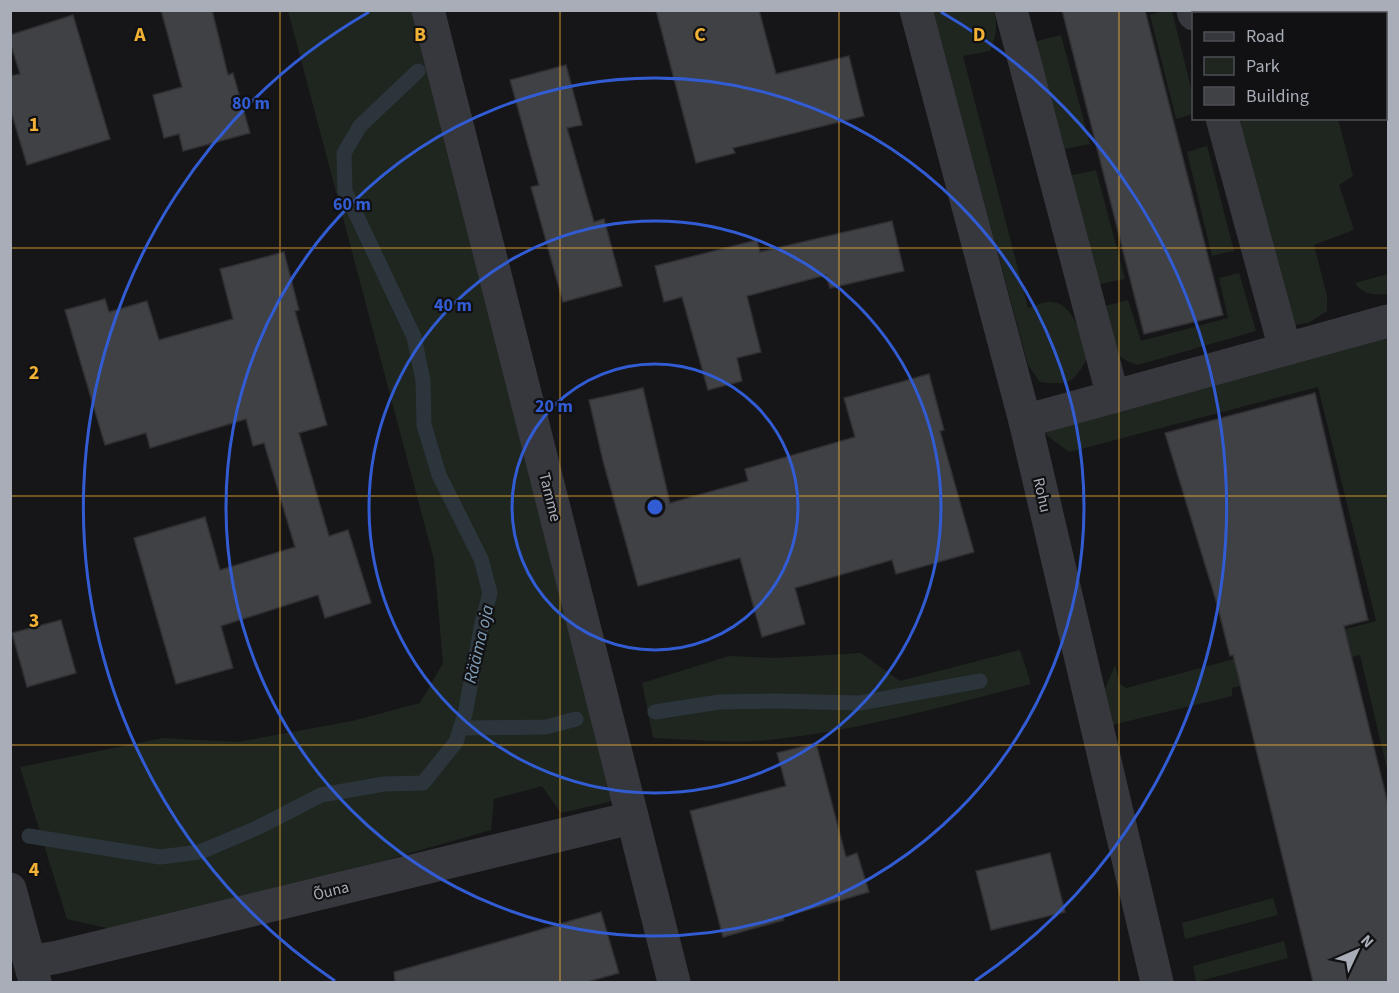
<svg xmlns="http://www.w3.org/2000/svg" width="1399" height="993" font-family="'Source Sans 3',sans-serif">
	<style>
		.green { fill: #1e261f }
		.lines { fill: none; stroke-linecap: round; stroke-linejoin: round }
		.stream { stroke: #2c353c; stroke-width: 15 }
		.building { fill: #404145; stroke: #303034; stroke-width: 1.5 }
		.minor { stroke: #37383d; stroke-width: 33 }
		.grid { fill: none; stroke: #f2b134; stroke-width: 1.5; stroke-opacity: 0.55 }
		.ring { fill: none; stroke: #325cd3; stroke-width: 3 }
		.labels { text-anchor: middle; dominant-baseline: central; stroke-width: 4.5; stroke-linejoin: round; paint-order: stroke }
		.street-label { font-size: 16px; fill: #a8adb8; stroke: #111113 }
		.water-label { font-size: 18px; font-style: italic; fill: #7f9bb3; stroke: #111113 }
		.grid-label { font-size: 20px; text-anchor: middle; font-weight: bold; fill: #f2b134; stroke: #111113; stroke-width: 4.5; stroke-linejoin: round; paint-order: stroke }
		.centre { fill: #325cd3; stroke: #111113; stroke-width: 3 }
		.ring-label { font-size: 18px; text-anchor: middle; font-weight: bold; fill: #325cd3; stroke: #111113; stroke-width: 4.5; stroke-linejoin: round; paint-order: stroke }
	</style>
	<rect width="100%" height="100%" fill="#161618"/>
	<g class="green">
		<path d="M1166,10l6,1 21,85v18l-17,5 -26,-104z"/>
		<path d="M288,11h127l201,789 -55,13 -19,-27 -48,13 -3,31 -283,81 -97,18 -44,-10 -47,-152 143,-29 75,4 114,-21 68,-18 23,-40 -9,-103z"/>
		<path d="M933,11h61c4,14 2,26 -4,40l-27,5 65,252c7,-2 17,-7 24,-6 23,2 30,37 36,55 -14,25 -18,29 -48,25l-12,-17z"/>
		<path d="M1205,11h183v53l-2,1v-51h-180z"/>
		<path d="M1061,35l29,109 -30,6 -27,-108z"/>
		<path d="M1235,119h103l15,57 -14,9 15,45 -40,15 13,51v15l-19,12 -15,2z"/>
		<path d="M1207,146l27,105 -22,5 -25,-104z"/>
		<path d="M1096,170l29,109 -30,6 -27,-109z"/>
		<path d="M1239,273l17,58 -118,34c-34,-11 -29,-26 -37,-58l27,-7 13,41 87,-23 -9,-40z"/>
		<path d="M1388,274v20c-13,1 -25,1 -33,-11z"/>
		<path d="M1388,338v435l-28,-118 -128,33v8l-120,29 -8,-34 11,-26 5,19 6,4 250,-67 -58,-234 -249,65 -24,-18 1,-5z"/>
		<path d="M1020,650l11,34c-90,23 -180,49 -273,57 -33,2 -71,-2 -105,-3l-11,-55 87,-27 45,2 87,-5 39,28z"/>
		<path d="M1273,898l5,17 -93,24 -3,-16z"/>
		<path d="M1284,941l4,17 -92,24 -3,-16z"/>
	</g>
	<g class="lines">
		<g class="stream">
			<path d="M655,712l64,-10 55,-1 86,2 120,-22"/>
			<path d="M460,728l86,-1 30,-8"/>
			<path d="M29,836l131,21 40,-5 59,-25 62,-32 63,-11 39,-1 33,-41 9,-28 17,-91 8,-30 -9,-34 -42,-84 -15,-50 -1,-45 -9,-43 -69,-146 -1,-38 16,-27 58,-55"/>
		</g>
	</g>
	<g class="building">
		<path d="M161,10h51l16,65 5,-2 17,60 -67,18 -4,-17 -15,4 -11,-43 29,-8z"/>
		<path d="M656,10h103l17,64 73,-18 15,60 -131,32 2,5 -39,10z"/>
		<path d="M1062,10h83l78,305 -79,19z"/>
		<path d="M73,15l37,124 -83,26 -17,-57v-32l10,-2 -10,-32v-7z"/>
		<path d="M566,65l16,60 -15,3 27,94 10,-3 18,67 -59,16 -32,-115 8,-2 -29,-105z"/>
		<path d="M892,221l12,50 -74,17 -4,-13 -79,21 14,56 -24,6 5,23 -34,9 -26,-93 -18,5 -9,-36 102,-26 3,12z"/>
		<path d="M284,252l15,58 -4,1 32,114 -28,8 30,103 19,-6 23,73 -46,15 -7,-23 -97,31 12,42 -57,16 -42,-146 71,-21 15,53 75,-23 -31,-104 -11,3 -7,-27 -96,29 -4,-15 -41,12 -40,-135 40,-11 4,13 38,-11 12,39 74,-21 -13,-50z"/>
		<path d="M929,374l15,56 -4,1 34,121 -78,22 -4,-14 -97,28 10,36 -43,13 -22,-79 -102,28 -35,-125 -14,-61 54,-12 27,115 78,-22 -3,-12 110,-32 -11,-39z"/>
		<path d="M1315,393l53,227 -24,6 45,182v174h-76l-80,-327 -3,1 -13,-52 -52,-171z"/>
		<path d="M61,620l15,53 -49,14 -15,-54z"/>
		<path d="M816,743l30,114 11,-4 12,39 -86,25 1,3 -61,17 -33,-126 96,-25 -9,-33z"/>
		<path d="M1050,853l15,59 -74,18 -15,-59z"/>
		<path d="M601,912l18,61 -32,9h-192l-1,-10z"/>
	</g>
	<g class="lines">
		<g class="minor">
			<path d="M428,10l246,972"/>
			<path d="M916,10l109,411 132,561"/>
			<path d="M1011,10l102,387"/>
			<path d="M1193,10l1,4"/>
			<path d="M1222,118l63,231"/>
			<path d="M1025,421l363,-100"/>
			<path d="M10,889l25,93"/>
			<path d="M30,962l28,-5 573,-139"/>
		</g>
	</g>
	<path class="grid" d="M280,10v972M560,10v972M839,10v972M1119,10v972M10,248h1378M10,496h1378M10,745h1378"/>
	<g class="ring">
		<circle cx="655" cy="507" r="143"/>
		<circle cx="655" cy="507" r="286"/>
		<circle cx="655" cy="507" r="429"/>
		<path d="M335 981A572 572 0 0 1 369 12M941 12A572 572 0 0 1 975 981"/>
	</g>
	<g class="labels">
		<g class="street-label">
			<text transform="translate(1042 495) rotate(77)">Rohu</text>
			<text transform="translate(550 497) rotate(76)">Tamme</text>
			<text transform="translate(331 891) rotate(-14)">Õuna</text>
		</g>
		<g class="water-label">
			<text transform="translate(479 644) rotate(-77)">Rääma oja</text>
		</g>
	</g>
	<g class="grid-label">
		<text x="140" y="41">A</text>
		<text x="420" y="41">B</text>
		<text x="700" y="41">C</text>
		<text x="979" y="41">D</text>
		<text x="34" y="131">1</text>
		<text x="34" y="379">2</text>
		<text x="34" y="627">3</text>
		<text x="34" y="876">4</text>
	</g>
	<circle cx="655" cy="507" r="9" class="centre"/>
	<g class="ring-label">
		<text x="251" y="109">80 m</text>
		<text x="352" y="210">60 m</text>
		<text x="453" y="311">40 m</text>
		<text x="554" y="412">20 m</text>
	</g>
	<rect width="1399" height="993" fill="none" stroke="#a8adb8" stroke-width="24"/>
	<rect x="1192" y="12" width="195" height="108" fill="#111113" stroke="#4d4f55" stroke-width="1.5"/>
	<rect x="1204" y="32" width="30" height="9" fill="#37383d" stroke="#4d4f55" stroke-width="1.5"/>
	<text x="1246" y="42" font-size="18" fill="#a8adb8">Road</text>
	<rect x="1204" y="57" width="30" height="18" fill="#1e261f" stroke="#4d4f55" stroke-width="1.5"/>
	<text x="1246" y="72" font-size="18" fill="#a8adb8">Park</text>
	<rect x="1204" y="87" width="30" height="18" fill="#404145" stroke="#4d4f55" stroke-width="1.5"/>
	<text x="1246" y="102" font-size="18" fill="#a8adb8">Building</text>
	<g transform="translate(1357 951) rotate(46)" stroke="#111113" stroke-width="4.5" paint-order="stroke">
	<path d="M0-4.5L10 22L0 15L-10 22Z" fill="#a8adb8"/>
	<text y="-9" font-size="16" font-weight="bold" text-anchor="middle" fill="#a8adb8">N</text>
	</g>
</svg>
